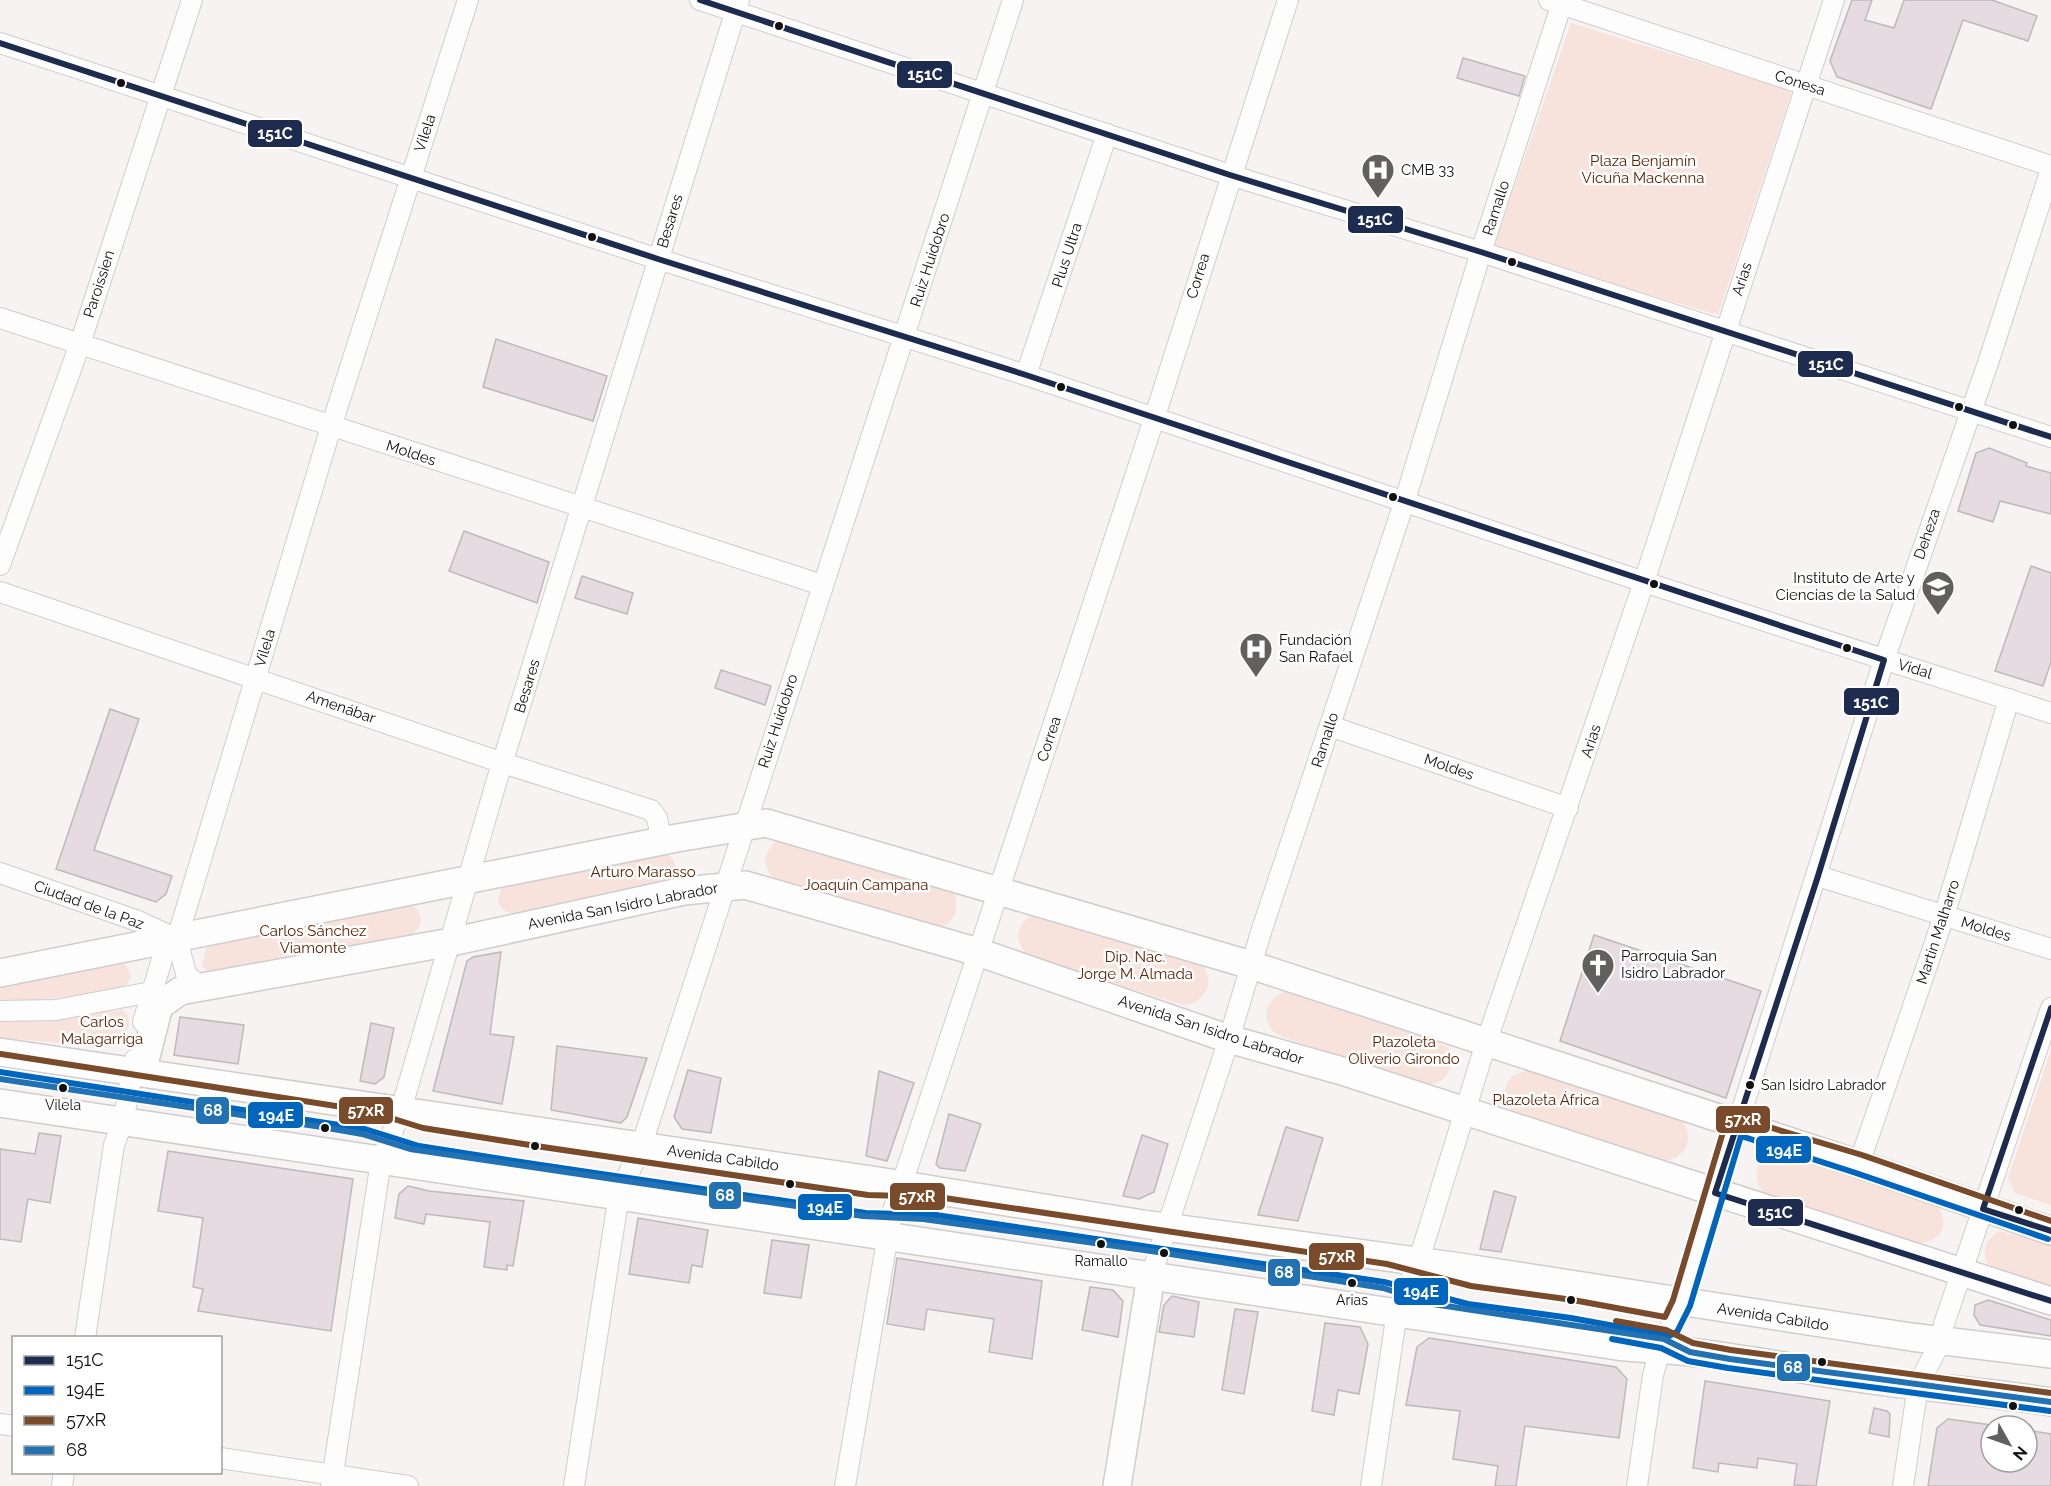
<svg xmlns="http://www.w3.org/2000/svg" width="2051" height="1486" font-family="Raleway,sans-serif">
	<style>
		.green { fill: #f7e3db }
		.building { fill: #e5dbe0; stroke: #bcbaba; stroke-width: 1.5 }
		.lines { fill: none; stroke-linecap: round; stroke-linejoin: round }
		.street-casing { stroke: #d0cdcc; stroke-width: 22 }
		.secondary-casing { stroke: #d0cdcc; stroke-width: 30 }
		.street { stroke: #fefdfd; stroke-width: 20 }
		.secondary { stroke: #fefdfd; stroke-width: 27 }
		.bus-1-casing { stroke: #fff; stroke-width: 10 }
		.bus-2-casing { stroke: #fff; stroke-width: 10 }
		.bus-3-casing { stroke: #fff; stroke-width: 10 }
		.bus-4-casing { stroke: #fff; stroke-width: 10 }
		.bus-1 { stroke: #1d2b4f; stroke-width: 6 }
		.bus-2 { stroke: #0065bd; stroke-width: 6 }
		.bus-3 { stroke: #7a4b2a; stroke-width: 6 }
		.bus-4 { stroke: #2271b3; stroke-width: 6 }
		.bus-dot { fill: #121010; stroke: #fff; stroke-width: 2 }
		.labels { text-anchor: middle; dominant-baseline: central; stroke-width: 5; stroke-linejoin: round; paint-order: stroke }
		.bus-label { font-size: 14px; fill: #121010; stroke: #fff }
		.street-label { font-size: 15px; fill: #121010; stroke: #fff }
		.park-label { font-size: 15px; fill: #602002; stroke: #fff }
		.poi-label { font-size: 15px; fill: #121010; stroke: #fff; text-anchor: start }
		.line-badge { stroke: #fff; stroke-width: 2 }
		.badge-label { font-size: 16px; text-anchor: middle; font-weight: bold; fill: #fff }
	</style>
	<rect width="100%" height="100%" fill="#f6f3f2"/>
	<g class="green">
		<path d="M1571,23l221,68 -74,224 -225,-66z"/>
		<path d="M780,839l173,53c7,15 3,29 -13,36l-161,-46c-18,-11 -18,-32 1,-43z"/>
		<path d="M662,852c17,5 18,23 3,32l-152,30 -9,-3 -6,-8 3,-16z"/>
		<path d="M408,904c16,5 17,24 2,31l-187,40 -15,-2 -6,-8 4,-16 9,-6z"/>
		<path d="M1033,914l167,48c16,17 8,40 -16,43l-152,-47c-18,-12 -18,-33 1,-44z"/>
		<path d="M121,962c13,8 12,21 -1,28l-82,10h-38v-17z"/>
		<path d="M1289,991l127,38 32,19c8,18 -1,35 -21,37l-147,-49c-22,-13 -16,-40 9,-45z"/>
		<path d="M123,1010c16,15 -4,33 -18,38l-105,-11v-17z"/>
		<path d="M2051,1050v155l-36,-12 -7,-15z"/>
		<path d="M1527,1070l153,49c16,17 7,39 -16,42l-145,-45c-16,-10 -19,-26 -7,-40z"/>
		<path d="M1779,1152l149,45c22,17 22,43 -9,46l-149,-46c-22,-13 -16,-40 9,-45z"/>
		<path d="M2000,1231l51,14v44l-63,-25c-8,-13 -1,-27 12,-33z"/>
	</g>
	<g class="building">
		<path d="M1852,0h20l-7,20 29,8 10,-28h88l45,16 -9,25 -65,-21 -32,89 -94,-32 -7,-16z"/>
		<path d="M1463,58l62,18 -6,20 -62,-18z"/>
		<path d="M496,339l111,37 -14,45 -110,-34z"/>
		<path d="M1989,448l38,15 -1,3 25,7v41l-51,-13 -7,21 -35,-11 18,-58z"/>
		<path d="M464,531l85,31 -12,41 -88,-32z"/>
		<path d="M2031,566l20,7v89l-8,24 -48,-15z"/>
		<path d="M582,576l51,17 -6,21 -52,-16z"/>
		<path d="M721,670l50,16 -6,19 -50,-17z"/>
		<path d="M110,709l29,10 -45,131 78,26 -6,18 -10,8 -100,-33z"/>
		<path d="M1594,935l167,56 -35,107 -166,-57z"/>
		<path d="M501,952l-11,82 24,3 -12,67 -69,-13 34,-130 6,-4z"/>
		<path d="M180,1017l64,8 -6,39 -64,-9z"/>
		<path d="M371,1023l23,5 -10,49 -9,7 -15,-3z"/>
		<path d="M557,1046l90,12 -20,59 -6,6 -70,-13z"/>
		<path d="M688,1070l33,8 -10,55 -29,-4 -8,-12z"/>
		<path d="M879,1071l35,12 -27,78 -21,-5z"/>
		<path d="M949,1114l32,10 -16,47 -25,-3 -4,-4z"/>
		<path d="M1286,1127l37,11 -25,83 -40,-6z"/>
		<path d="M39,1133l22,3 -11,67 -22,-4 -7,43 -21,-3v-90l35,5z"/>
		<path d="M1142,1135l26,9 -14,48 -15,7 -16,-3z"/>
		<path d="M168,1151l185,28 -22,152 -133,-20 5,-22 -10,-2 10,-69 -45,-7z"/>
		<path d="M408,1186l21,5 95,10 -11,65 -6,-1v5l-23,-3 6,-45 -64,-8 -2,10 -29,-6 4,-24z"/>
		<path d="M1494,1191l22,6 -15,55 -21,-3z"/>
		<path d="M638,1218l70,12 -6,37 -10,-2 -3,18 -60,-9z"/>
		<path d="M772,1240l37,5 -8,53 -37,-5z"/>
		<path d="M897,1258l145,23 -10,78 -43,-7 5,-33 -67,-10 -3,21 -37,-6z"/>
		<path d="M1090,1287l23,3 10,11 -5,36 -36,-7z"/>
		<path d="M1172,1296l27,6 -5,35 -35,-5 5,-27z"/>
		<path d="M1988,1300l63,20v16l-71,-11 -6,-10 1,-10z"/>
		<path d="M1235,1309l23,3 -14,82 -22,-4z"/>
		<path d="M1325,1323l35,4 8,17 -9,50 -21,-4 -4,25 -22,-4z"/>
		<path d="M1429,1338l187,29 11,12 -8,59 -94,-12 -9,60h-21l3,-20 -45,-7 7,-48 -54,-6 11,-58z"/>
		<path d="M1705,1381l125,20 -14,85 -22,-1 3,-21 -39,-6 -1,10 -38,-5 -1,9 -25,-4z"/>
		<path d="M1874,1408l13,3 3,3 -1,23 -20,-4z"/>
		<path d="M1948,1419l43,6v37h36v-32l24,4v52h-123l9,-58z"/>
	</g>
	<g class="lines">
		<defs>
			<g id="street">
				<path d="M700,0l530,175 251,77 570,185"/>
				<path d="M1549,0l502,166"/>
				<path d="M0,43l658,216 368,116 618,207 407,131"/>
				<path d="M0,318l822,267"/>
				<path d="M1026,375l81,-241"/>
				<path d="M0,565l80,-221 112,-344"/>
				<path d="M0,592l503,171 148,47 6,8 5,24"/>
				<path d="M1330,726l238,82"/>
				<path d="M0,873l138,48 39,18"/>
				<path d="M1818,876l233,73"/>
				<path d="M177,939l9,35 15,14"/>
				<path d="M0,1011l56,-1 95,-18"/>
				<path d="M143,1022l20,-66 14,-17 154,-512 137,-427"/>
				<path d="M1859,1164l85,-248 65,-217"/>
				<path d="M1151,1276l78,-237 33,-110 143,-429 76,-248 82,-252"/>
				<path d="M85,1338l29,-193 9,-24 12,-62"/>
				<path d="M0,1424l14,2"/>
				<path d="M220,1458l188,28"/>
				<path d="M62,1486l2,-14"/>
				<path d="M331,1486l50,-325 20,-51 95,-327 243,-783"/>
				<path d="M574,1486l45,-292 22,-47 372,-1147"/>
				<path d="M845,1486l46,-269 263,-798 134,-419"/>
				<path d="M1371,1486l26,-174 21,-49 69,-223 157,-458 190,-582"/>
				<path d="M1637,1486l16,-111 7,-25 21,-47 203,-643 104,-297 63,-194"/>
				<path d="M1903,1486l15,-101 23,-44 3,-17 107,-316"/>
			</g>
			<g id="secondary">
				<path d="M0,973l677,-135 89,-15 485,142 608,199 192,67"/>
				<path d="M0,1052l872,128 271,44 317,43 451,70 140,17"/>
				<path d="M142,1072l17,-66 21,-15 271,-49 233,-51 61,-6 233,67 251,87 113,32 709,230"/>
				<path d="M0,1103c539,80 1078,161 1617,243 24,3 49,3 73,6 65,8 130,21 196,30 55,7 110,11 165,20"/>
				<path d="M1117,1486l34,-210"/>
			</g>
		</defs>
		<use href="#street" class="street-casing"/>
		<use href="#secondary" class="secondary-casing"/>
		<use href="#street" class="street"/>
		<use href="#secondary" class="secondary"/>
		<defs>
			<g id="bus-1">
				<path d="M700,0l530,175 251,77 570,185"/>
				<path d="M0,43l658,216 368,116 858,285 -66,216 -103,317 336,108"/>
				<path d="M2051,1008l-68,201 68,22"/>
			</g>
			<g id="bus-2">
				<path d="M0,1072l365,57 54,17 115,18 332,49 70,2 448,67 84,22 103,14 98,18 8,-4 13,-26 51,-170 115,37 192,66"/>
				<path d="M1612,1339l49,9 27,13 40,7 322,43"/>
			</g>
			<g id="bus-3">
				<path d="M1,1054l367,57 55,17 113,18 332,49 70,2 449,67 84,22 102,14 92,17 8,-17 53,-178 6,-6 130,39 189,66"/>
				<path d="M1616,1321l50,9 27,13 38,7 320,43"/>
			</g>
			<path id="bus-4" d="M0,1079l322,48 40,7 48,15 453,67 60,3 235,33 225,36 50,16 231,35 26,13 40,7 321,43"/>
		</defs>
		<use href="#bus-1" class="bus-1-casing"/>
		<use href="#bus-2" class="bus-2-casing"/>
		<use href="#bus-3" class="bus-3-casing"/>
		<use href="#bus-4" class="bus-4-casing"/>
		<use href="#bus-1" class="bus-1"/>
		<use href="#bus-2" class="bus-2"/>
		<use href="#bus-3" class="bus-3"/>
		<use href="#bus-4" class="bus-4"/>
	</g>
	<defs>
		<symbol id="hospital-pin" viewBox="-11 -11 22 30"><path d="M0 17L-7.5 6A9.5 9.5 0 1 1 7.5 6Z" fill="#625f5f" stroke="#fff"/><path d="M-5-5h3v3.5h4V-5h3V5h-3V1.5h-4V5h-3Z" fill="#fff"/></symbol>
		<symbol id="university-pin" viewBox="-11 -11 22 30"><path d="M0 17L-7.5 6A9.5 9.5 0 1 1 7.5 6Z" fill="#625f5f" stroke="#fff"/><path d="M0-5L7-2L0 1L-7-2ZM-4 1L0 2.5L4 1V4Q0 6-4 4Z" fill="#fff"/></symbol>
		<symbol id="church-pin" viewBox="-11 -11 22 30"><path d="M0 17L-7.5 6A9.5 9.5 0 1 1 7.5 6Z" fill="#625f5f" stroke="#fff"/><path d="M-1.2-6h2.4v3.5h3.3v2.4h-3.3V6h-2.4V-.1h-3.3v-2.4h3.3Z" fill="#fff"/></symbol>
	</defs>
	<g fill-rule="evenodd">
		<use href="#hospital-pin" x="1359" y="151" width="38" height="52"/>
		<use href="#university-pin" x="1919" y="568" width="38" height="52"/>
		<use href="#hospital-pin" x="1237" y="630" width="38" height="52"/>
		<use href="#church-pin" x="1579" y="946" width="38" height="52"/>
	</g>
	<g class="bus-dot">
		<circle cx="779" cy="26" r="5"/>
		<circle cx="121" cy="83" r="5"/>
		<circle cx="592" cy="237" r="5"/>
		<circle cx="1512" cy="262" r="5"/>
		<circle cx="1061" cy="387" r="5"/>
		<circle cx="1959" cy="407" r="5"/>
		<circle cx="2013" cy="425" r="5"/>
		<circle cx="1393" cy="497" r="5"/>
		<circle cx="1654" cy="584" r="5"/>
		<circle cx="1847" cy="648" r="5"/>
		<circle cx="1750" cy="1085" r="5"/>
		<circle cx="63" cy="1088" r="5"/>
		<circle cx="325" cy="1128" r="5"/>
		<circle cx="535" cy="1146" r="5"/>
		<circle cx="790" cy="1184" r="5"/>
		<circle cx="2019" cy="1210" r="5"/>
		<circle cx="1101" cy="1244" r="5"/>
		<circle cx="1164" cy="1253" r="5"/>
		<circle cx="1352" cy="1283" r="5"/>
		<circle cx="1571" cy="1300" r="5"/>
		<circle cx="1822" cy="1362" r="5"/>
		<circle cx="2013" cy="1406" r="5"/>
	</g>
	<g class="labels">
		<g class="bus-label">
			<text x="1761" y="1085" text-anchor="start">San Isidro Labrador</text>
			<text x="63" y="1105">Vilela</text>
			<text x="1101" y="1261">Ramallo</text>
			<text x="1352" y="1300">Arias</text>
		</g>
		<g class="street-label">
			<text transform="translate(1800 83) rotate(18)">Conesa</text>
			<text transform="translate(425 133) rotate(-72)">Vilela</text>
			<text transform="translate(1496 208) rotate(-72)">Ramallo</text>
			<text transform="translate(670 221) rotate(-73)">Besares</text>
			<text transform="translate(1067 255) rotate(-72)">Plus Ultra</text>
			<text transform="translate(930 260) rotate(-72)">Ruiz Huidobro</text>
			<text transform="translate(1198 276) rotate(-73)">Correa</text>
			<text transform="translate(1742 279) rotate(-72)">Arias</text>
			<text transform="translate(99 284) rotate(-72)">Paroissien</text>
			<text transform="translate(411 453) rotate(18)">Moldes</text>
			<text transform="translate(1927 534) rotate(-71)">Deheza</text>
			<text transform="translate(265 648) rotate(-73)">Vilela</text>
			<text transform="translate(1915 669) rotate(17)">Vidal</text>
			<text transform="translate(527 686) rotate(-73)">Besares</text>
			<text transform="translate(341 707) rotate(19)">Amenábar</text>
			<text transform="translate(778 721) rotate(-72)">Ruiz Huidobro</text>
			<text transform="translate(1049 739) rotate(-72)">Correa</text>
			<text transform="translate(1325 740) rotate(-72)">Ramallo</text>
			<text transform="translate(1591 741) rotate(-72)">Arias</text>
			<text transform="translate(1449 767) rotate(19)">Moldes</text>
			<text transform="translate(89 905) rotate(20)">Ciudad de la Paz</text>
			<text transform="translate(623 906) rotate(-11)">Avenida San Isidro Labrador</text>
			<text transform="translate(1986 929) rotate(17)">Moldes</text>
			<text transform="translate(1938 932) rotate(-72)">Martín Malharro</text>
			<text transform="translate(1211 1030) rotate(18)">Avenida San Isidro Labrador</text>
			<text transform="translate(723 1158) rotate(8)">Avenida Cabildo</text>
			<text transform="translate(1773 1317) rotate(9)">Avenida Cabildo</text>
		</g>
		<g class="park-label">
			<text x="1643" y="161">Plaza Benjamín<tspan x="1643" dy="17">Vicuña Mackenna</tspan></text>
			<text x="643" y="872">Arturo Marasso</text>
			<text x="866" y="885">Joaquín Campana</text>
			<text x="313" y="931">Carlos Sánchez<tspan x="313" dy="17">Viamonte</tspan></text>
			<text x="1135" y="957">Dip. Nac.<tspan x="1135" dy="17">Jorge M. Almada</tspan></text>
			<text x="102" y="1022">Carlos<tspan x="102" dy="17">Malagarriga</tspan></text>
			<text x="1404" y="1042">Plazoleta<tspan x="1404" dy="17">Oliverio Girondo</tspan></text>
			<text x="1546" y="1100">Plazoleta África</text>
		</g>
		<g class="poi-label">
			<text x="1401" y="170">CMB 33</text>
			<text x="1915" y="578" text-anchor="end">Instituto de Arte y<tspan x="1915" dy="17">Ciencias de la Salud</tspan></text>
			<text x="1279" y="640">Fundación<tspan x="1279" dy="17">San Rafael</tspan></text>
			<text x="1621" y="956">Parroquia San<tspan x="1621" dy="17">Isidro Labrador</tspan></text>
		</g>
	</g>
	<g class="line-badge">
		<rect x="896" y="60" width="57" height="29" rx="6" fill="#1d2b4f"/>
		<rect x="247" y="119" width="56" height="29" rx="6" fill="#1d2b4f"/>
		<rect x="1347" y="205" width="57" height="29" rx="6" fill="#1d2b4f"/>
		<rect x="1797" y="350" width="57" height="28" rx="6" fill="#1d2b4f"/>
		<rect x="1843" y="687" width="57" height="29" rx="6" fill="#1d2b4f"/>
		<rect x="195" y="1096" width="35" height="29" rx="6" fill="#2271b3"/>
		<rect x="338" y="1096" width="56" height="29" rx="6" fill="#7a4b2a"/>
		<rect x="247" y="1101" width="57" height="28" rx="6" fill="#0065bd"/>
		<rect x="1715" y="1105" width="56" height="29" rx="6" fill="#7a4b2a"/>
		<rect x="1755" y="1135" width="57" height="29" rx="6" fill="#0065bd"/>
		<rect x="708" y="1181" width="34" height="29" rx="6" fill="#2271b3"/>
		<rect x="889" y="1182" width="57" height="29" rx="6" fill="#7a4b2a"/>
		<rect x="797" y="1193" width="56" height="28" rx="6" fill="#0065bd"/>
		<rect x="1747" y="1198" width="57" height="29" rx="6" fill="#1d2b4f"/>
		<rect x="1308" y="1242" width="57" height="29" rx="6" fill="#7a4b2a"/>
		<rect x="1267" y="1258" width="34" height="29" rx="6" fill="#2271b3"/>
		<rect x="1393" y="1277" width="56" height="29" rx="6" fill="#0065bd"/>
		<rect x="1776" y="1353" width="35" height="29" rx="6" fill="#2271b3"/>
	</g>
	<g class="badge-label">
		<text x="925" y="80">151C</text>
		<text x="275" y="139">151C</text>
		<text x="1375" y="225">151C</text>
		<text x="1826" y="370">151C</text>
		<text x="1871" y="708">151C</text>
		<text x="213" y="1116">68</text>
		<text x="366" y="1116">57xR</text>
		<text x="276" y="1121">194E</text>
		<text x="1743" y="1125">57xR</text>
		<text x="1784" y="1156">194E</text>
		<text x="725" y="1201">68</text>
		<text x="917" y="1202">57xR</text>
		<text x="825" y="1213">194E</text>
		<text x="1775" y="1218">151C</text>
		<text x="1337" y="1262">57xR</text>
		<text x="1284" y="1278">68</text>
		<text x="1421" y="1297">194E</text>
		<text x="1793" y="1373">68</text>
	</g>
	<rect x="12" y="1336" width="210" height="138" fill="#ffffff" stroke="#a09f9f" stroke-width="1.5"/>
	<rect x="24" y="1356" width="30" height="9" fill="#1d2b4f" stroke="#a09f9f" stroke-width="1.5"/>
	<text x="66" y="1366" font-size="18" fill="#121010">151C</text>
	<rect x="24" y="1386" width="30" height="9" fill="#0065bd" stroke="#a09f9f" stroke-width="1.5"/>
	<text x="66" y="1396" font-size="18" fill="#121010">194E</text>
	<rect x="24" y="1416" width="30" height="9" fill="#7a4b2a" stroke="#a09f9f" stroke-width="1.5"/>
	<text x="66" y="1426" font-size="18" fill="#121010">57xR</text>
	<rect x="24" y="1446" width="30" height="9" fill="#2271b3" stroke="#a09f9f" stroke-width="1.5"/>
	<text x="66" y="1456" font-size="18" fill="#121010">68</text>
	<g transform="translate(2009 1444) rotate(130)"><circle r="28" fill="#ffffff" stroke="#a09f9f" stroke-width="1.5"/>
	<path d="M0-4.5L10 22L0 15L-10 22Z" fill="#625f5f"/>
	<text y="-9" font-size="16" font-weight="bold" text-anchor="middle" fill="#121010">N</text>
	</g>
</svg>
